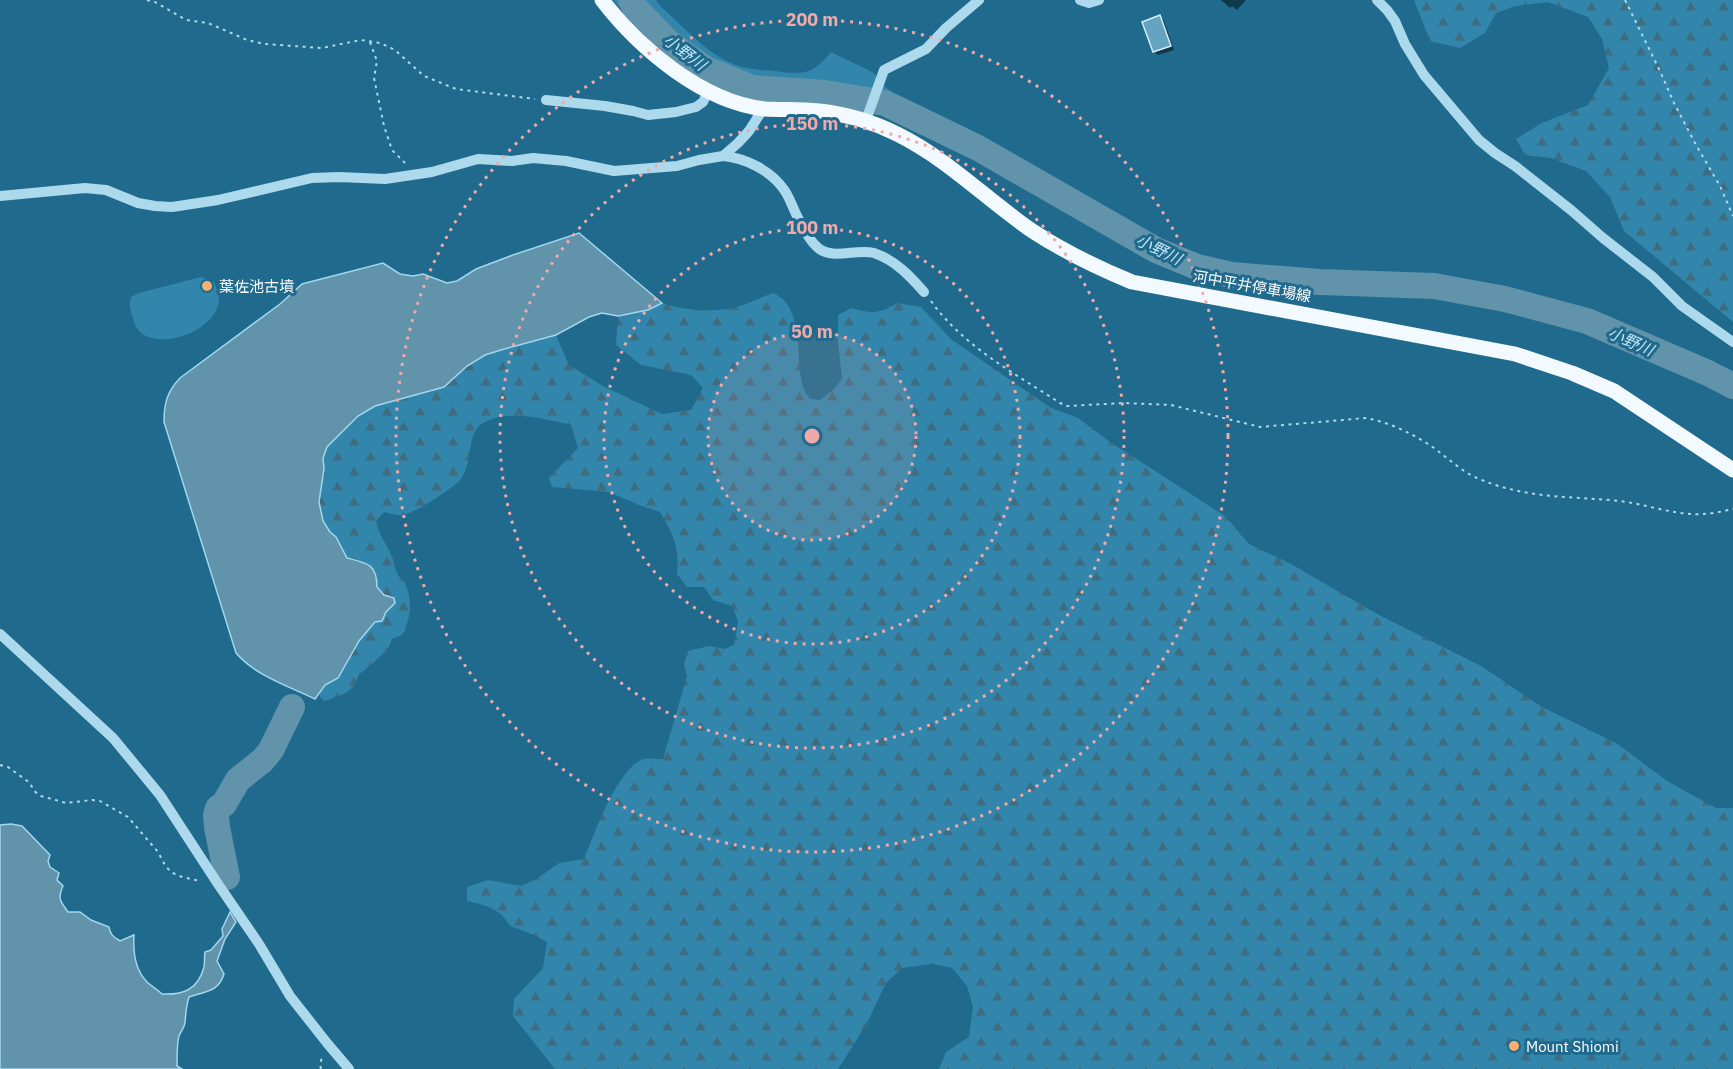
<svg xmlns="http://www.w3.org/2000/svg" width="1733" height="1069" font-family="'IBM Plex Sans','Noto Sans JP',sans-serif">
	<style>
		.grass { fill: #3386ab }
		.forest { fill: url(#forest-firs) }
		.water { fill: #6193aa; stroke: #a1d7ee; stroke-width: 1.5 }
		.shadow { fill: #0007 }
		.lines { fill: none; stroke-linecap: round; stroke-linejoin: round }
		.river { stroke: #6193aa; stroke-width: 26 }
		.building { fill: #65a4c1; stroke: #d3edf9; stroke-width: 1.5 }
		.path { stroke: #add9ec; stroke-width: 2; stroke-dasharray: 3 4.5; stroke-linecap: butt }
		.minor { stroke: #add9ec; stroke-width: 10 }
		.major { stroke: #f3faff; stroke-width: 15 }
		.ring { fill: none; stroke: #efa9a9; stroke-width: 3; stroke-dasharray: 3 6 }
		.poi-dot { fill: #fab06e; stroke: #1f6a8d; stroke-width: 2 }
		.labels { text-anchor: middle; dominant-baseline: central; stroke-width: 6; stroke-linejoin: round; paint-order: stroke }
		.poi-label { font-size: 15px; fill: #fff; stroke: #1f6a8d; text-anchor: start }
		.street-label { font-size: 15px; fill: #fff; stroke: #1f6a8d }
		.water-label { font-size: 16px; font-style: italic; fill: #c4e6f5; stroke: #1f6a8d }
		.centre { fill: #efa9a9; stroke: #1f6a8d; stroke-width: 3 }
		.ring-label { font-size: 18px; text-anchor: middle; font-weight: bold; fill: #efa9a9; stroke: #1f6a8d; stroke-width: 6; stroke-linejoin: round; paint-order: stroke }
	</style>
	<defs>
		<pattern id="forest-firs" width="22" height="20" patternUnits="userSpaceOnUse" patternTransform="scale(1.5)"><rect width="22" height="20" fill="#3386ab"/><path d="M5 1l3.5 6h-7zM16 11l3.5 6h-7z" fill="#3e6c80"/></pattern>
	</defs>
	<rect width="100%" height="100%" fill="#1f6a8d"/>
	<g class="grass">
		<path d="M613,0h43l4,6c23,20 45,46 73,58 12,5 28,6 41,7 29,4 38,4 57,-19l43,21 8,11 52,43c-27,-6 -54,-14 -80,-19 -23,-4 -46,-3 -69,-6 -75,-10 -123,-46 -172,-102z"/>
		<path d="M201,277l13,5c2,5 5,12 5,18 -2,30 -57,51 -79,32 -5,-5 -6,-11 -8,-17 -2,-7 -3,-11 -1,-18l8,-4z"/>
	</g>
	<g class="forest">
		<path d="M1414,0h319v322l-109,-91 -14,-34 -24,-26 -35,-13 -26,-3 -9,-16 26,-16 46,-18 21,-37 -7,-29 -14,-22 -40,-15 -33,4 -19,7 -11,20 -25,15 -30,-7z"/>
		<path d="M773,293c32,13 22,66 30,94 1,4 4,8 7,12l10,1 13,-10 9,-11 -4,-38v-26l14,-7c20,6 27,6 45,-5l24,4 31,33 99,68 27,10 32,24 115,74 24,28 42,20 88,51 102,51 61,41 74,36 51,38 49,27h17v261h-794l7,-17 23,-15 4,-30 -6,-21 -15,-18 -20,-4 -30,4 -16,15 -20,42 -28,44h-283l-42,-53 1,-17 29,-31 4,-26 -13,-7 -24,-9c-10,-18 -23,-20 -43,-25v-14l21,-7 33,6 17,-8 21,-15 25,-4c10,-24 34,-93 60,-100 5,-1 13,0 19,0l24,-83 -3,-12 4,-13 21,-5 15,3 10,-4 4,-24 -6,-15 -19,-6 -9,-13h-17l-10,-13c3,-27 -4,-40 -17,-62l-21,-7 -30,-13 -57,-5 -3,-9 29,-30 -7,-23c-26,-6 -60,-16 -86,-3 -20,9 -11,40 -24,57 -9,10 -45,34 -59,36 -5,1 -12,-2 -18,-3l-8,9c3,15 12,25 17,38 1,5 2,10 4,14 1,3 4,5 6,7 7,11 9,28 5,40 -5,14 0,13 -16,19 -6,16 -5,11 -16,21 -6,6 -10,10 -17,14 -6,20 -16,20 -34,27l-5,-4v-4l5,-8 13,-7 21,-37 17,-19 6,-1 12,-23 -10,-3 -7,-8v-9l-15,-16 -15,-4 -11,-21 -6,-5 -7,-11 -4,-19 5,-33 -1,-11 4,-11 31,-31 17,-10 69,-19 23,-21 18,-11 16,-5 55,-15 13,30 34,21 59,28 29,-4 12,-22 -12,-13 -50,-10 -25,-20 2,-29 30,-6 14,-7c21,7 44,9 66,6 15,-2 31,-11 45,-16z"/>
	</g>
	<g class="water">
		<path d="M579,233l83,70 -14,7 -30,6 -16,-3 -13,4 -33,18 -55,15 -16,5 -18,11 -23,21 -69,19 -17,10 -31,31 -4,11 1,11 -5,33 4,19 7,11 6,5 11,21c20,5 30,6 30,29l7,8 10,3 1,5 -9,9 -4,9 -7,1 -16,19 -21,37 -13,7 -10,14c-27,-13 -59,-23 -79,-46l-72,-231c0,-19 3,-30 16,-44l100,-74 22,-20 81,-21 17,11 13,2 10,-2 24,9 10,-2 19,-12 37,-14z"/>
		<path d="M11,824l11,2 28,29 -2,6 2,6 9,6 -2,7 6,6c-6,13 -2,16 5,26h12l11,8 18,7c1,7 4,10 11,14l14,-6c-1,16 1,35 13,47 4,4 10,7 15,12 21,1 36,-4 42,-27 1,-5 0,-10 1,-15l6,-2 12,-14 -1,-7 8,-17 6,10 -11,17 -8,22 7,13c-6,19 -19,17 -35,23 -3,9 -3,16 -4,25 0,5 -4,9 -6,14 -2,6 -2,23 -2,30l5,3h-182v-244z"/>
	</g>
	<g class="shadow">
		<path d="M1221,0h25l-9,10 -5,-4 -2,2z"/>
		<path d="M1160,17l4,4 10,29 -16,5 -4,-4z"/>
	</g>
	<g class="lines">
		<g class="river">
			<path d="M631,0l4,8 33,34 38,27 46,19 73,5 60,10 93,45 178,102 41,17 34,8 89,7 114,4 71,13 82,22 121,52 25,13"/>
			<path d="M227,877l-10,-50 -1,-12 2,-7 6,-4 14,-24 25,-20 8,-10 21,-43"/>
		</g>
	</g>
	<path class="building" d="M1160,15l11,31 -18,6 -11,-30z"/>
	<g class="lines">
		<g class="path">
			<path d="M147,0l8,2 31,18 22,3 39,17 17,4 58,4 39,-8 19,3 15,7 29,26 32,13 79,10"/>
			<path d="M1625,0l35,71 14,32 22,42 24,41 13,30"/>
			<path d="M370,42l7,19 -3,17 10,48 8,24 13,13"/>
			<path d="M931,301c32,45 83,72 129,102l7,3 57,-3 47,2 89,22 106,-9c22,4 43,14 62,26 17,11 31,26 49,34 48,21 93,18 143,23 24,3 48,12 72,13 14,1 28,-2 41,-5"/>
			<path d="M0,765l8,2 22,16 4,8 7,5 25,7 26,-3 8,1 28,16 30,35 8,15 7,6 9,4 18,4"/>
			<path d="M321,1069l-1,-4 2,-8"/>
		</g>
		<g class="minor">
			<path d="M1080,0l9,3 10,-3"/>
			<path d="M1377,0l10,10 8,11 10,23 19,31 55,65 16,13 20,13 56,44 32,28 50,39 29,29 51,36"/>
			<path d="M546,100l59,6 28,5 15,4 28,-3 20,-5 7,-5 5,-10"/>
			<path d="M866,120l18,-50 42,-21 20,-21 33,-28"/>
			<path d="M723,156c23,2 49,15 62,35 5,8 8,17 12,25 5,10 11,23 20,31 15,14 39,1 57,6 21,7 36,23 50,39"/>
			<path d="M0,196l85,-8 21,2 32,13 17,3 17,1 46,-7 94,-22 27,-1 46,2 47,-7 46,-13 34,2 21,-3 33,3 48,10 63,-5 22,-6 24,-4 15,-13 11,-12 14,-22"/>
			<path d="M0,634l113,104 47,57 58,89 41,60 31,52 37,47 22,26"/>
		</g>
		<path class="major" d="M602,0c37,48 100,102 163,109 18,1 36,0 54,2 28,3 54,11 78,23 51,25 91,67 137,98 31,20 64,36 98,50l383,72 57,19 42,18 119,79"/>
	</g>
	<circle cx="812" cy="436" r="104" fill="#efa9a9" fill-opacity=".12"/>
	<g class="ring">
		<circle cx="812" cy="436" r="104"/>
		<circle cx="812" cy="436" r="208"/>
		<circle cx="812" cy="436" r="312"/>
		<circle cx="812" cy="436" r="416"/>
	</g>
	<g class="poi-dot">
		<circle cx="207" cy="286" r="6"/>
		<circle cx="1514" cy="1046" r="6"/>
	</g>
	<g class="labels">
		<g class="poi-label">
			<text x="219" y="286">葉佐池古墳</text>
			<text x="1526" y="1046">Mount Shiomi</text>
		</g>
		<g class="street-label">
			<text transform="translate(1252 286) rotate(10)">河中平井停車場線</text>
		</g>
		<g class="water-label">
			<text transform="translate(685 52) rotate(37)">小野川</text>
			<text transform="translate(1159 249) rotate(26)">小野川</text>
			<text transform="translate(1631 341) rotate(24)">小野川</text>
		</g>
	</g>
	<circle cx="812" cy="436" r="9" class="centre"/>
	<g class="ring-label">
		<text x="812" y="26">200 m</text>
		<text x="812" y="130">150 m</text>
		<text x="812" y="234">100 m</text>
		<text x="812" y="338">50 m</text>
	</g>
</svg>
